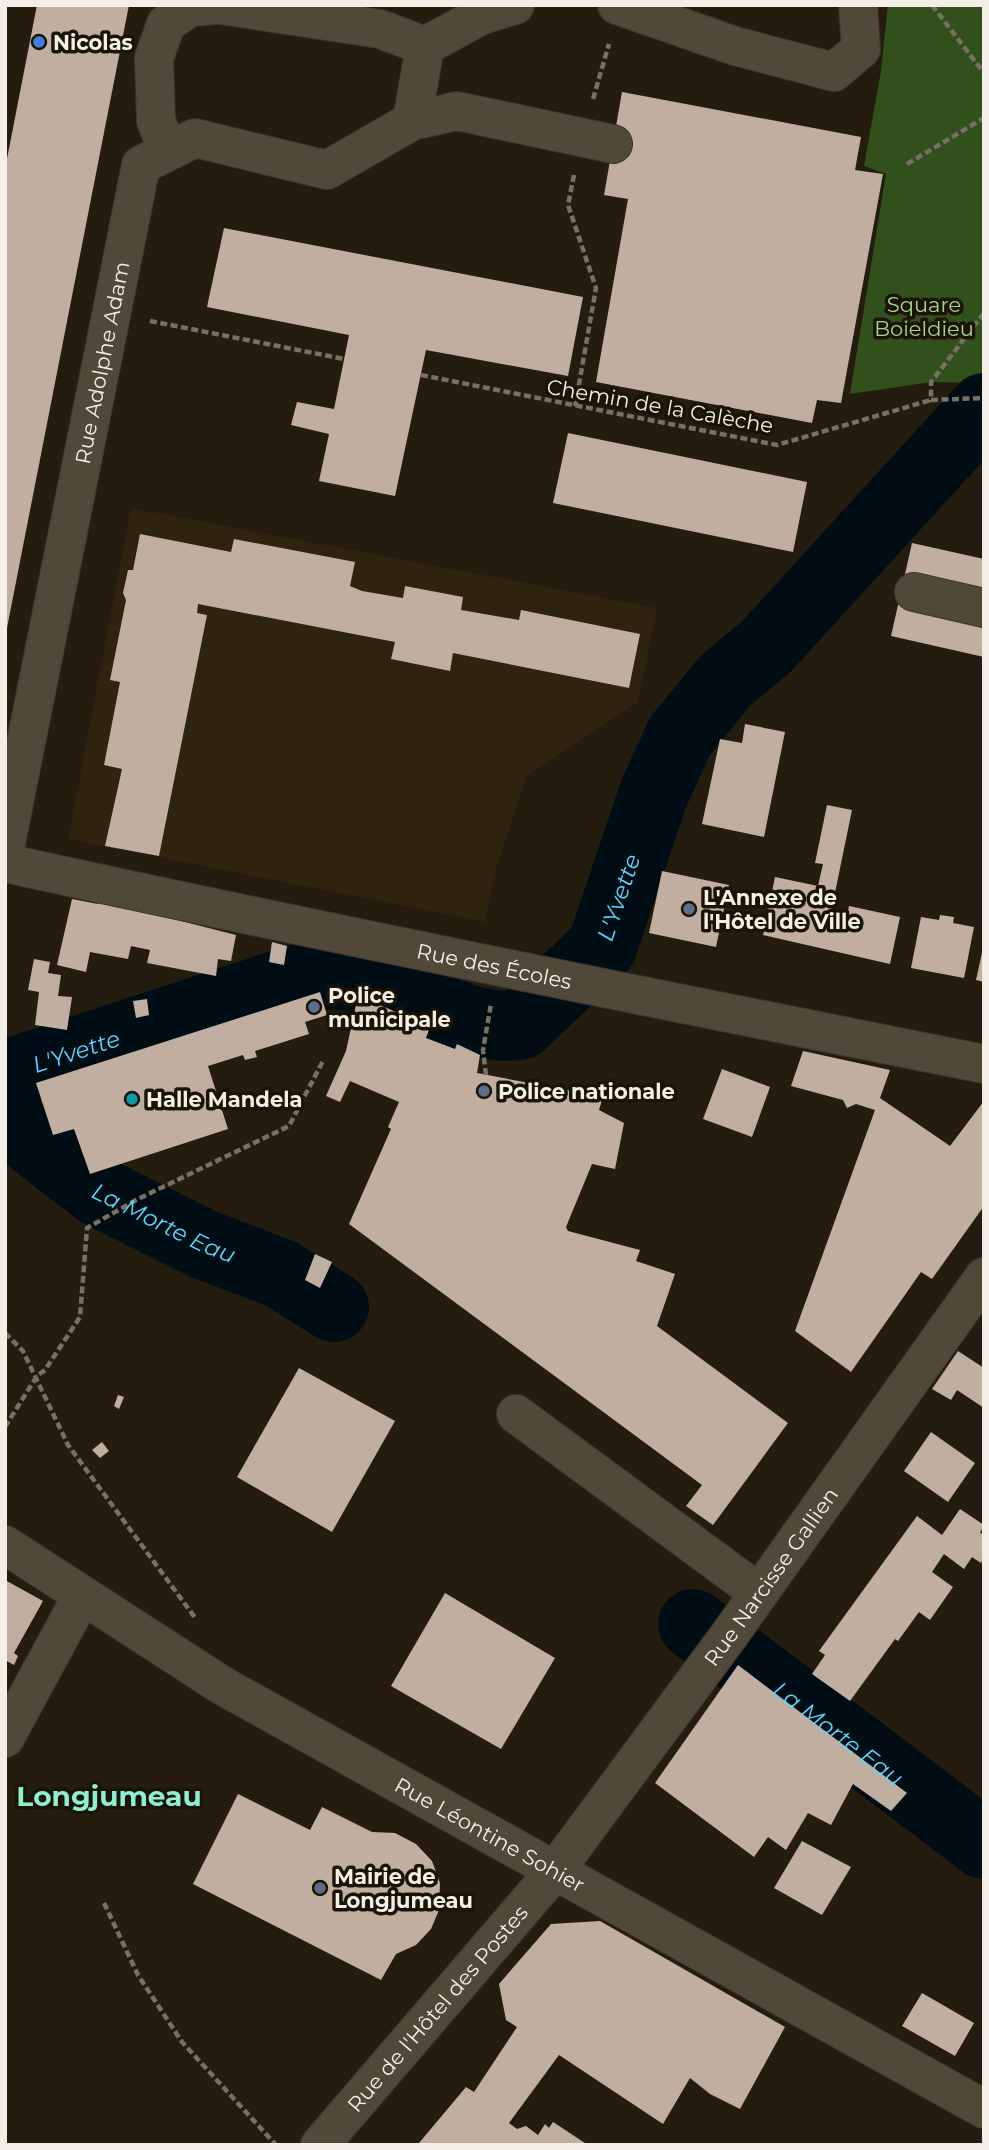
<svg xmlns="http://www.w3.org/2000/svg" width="989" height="2150" font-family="Montserrat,sans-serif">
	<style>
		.built { fill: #2d230e }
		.green { fill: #32501c }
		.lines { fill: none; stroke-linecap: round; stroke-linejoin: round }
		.river { stroke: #000d15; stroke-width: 70 }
		.building { fill: #c0afa1 }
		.minor-casing { stroke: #3b352e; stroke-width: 40 }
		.path { stroke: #777064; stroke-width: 4.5; stroke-dasharray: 7 3.5; stroke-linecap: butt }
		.minor { stroke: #504839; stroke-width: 38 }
		.shop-dot { fill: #3f7fe0; stroke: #1b1406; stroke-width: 2.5 }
		.service-dot { fill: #5c6f8a; stroke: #1b1406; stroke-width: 2.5 }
		.culture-dot { fill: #0f9aa8; stroke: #1b1406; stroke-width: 2.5 }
		.labels { text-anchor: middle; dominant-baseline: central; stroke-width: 7; stroke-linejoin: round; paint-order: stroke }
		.poi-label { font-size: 21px; font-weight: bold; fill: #f4efe6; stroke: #1b1406; text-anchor: start }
		.park-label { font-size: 21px; fill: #a5d585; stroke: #1b1406 }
		.street-label { font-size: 21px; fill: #f4efe6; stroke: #1b1406 }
		.water-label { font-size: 23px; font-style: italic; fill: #5dd5fc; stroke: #1b1406 }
		.district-label { font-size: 28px; font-weight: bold; fill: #8eefd3; stroke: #1b1406 }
	</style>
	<rect width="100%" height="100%" fill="#241d0f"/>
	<path class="built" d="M131,508l526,100 -19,94 -111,73 -32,98 -10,49 -417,-83z"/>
	<path class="green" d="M888,5h96v378l-53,-1 -81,12 36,-220 -22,-8 17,-95z"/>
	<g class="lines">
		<g class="river">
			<path id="s1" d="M5,1075l296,-97c21,-4 44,-5 65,1 50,13 102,54 154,46l82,-78 52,-154 26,-57 46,-56 40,-33 218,-239"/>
			<path id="s2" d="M5,1119l94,73 104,52 78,30 53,33"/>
			<path id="s3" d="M693,1624l291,220"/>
		</g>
	</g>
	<g class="building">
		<path d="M37,5h92l-123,628 -1,-464z"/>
		<path d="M622,92l239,45 -6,33 28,4 -42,229 -24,-3 -5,23 -216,-41 32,-183 -24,-4z"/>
		<path d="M224,228l359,69 -15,79 -142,-26 -31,146 -76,-15 10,-47 -38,-9 6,-23 37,7 15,-74 -142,-28z"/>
		<path d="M568,433l239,49 -14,70 -240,-49z"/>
		<path d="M140,534l91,18 3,-13 121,23 -5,24 12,5 41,7 2,-12 58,11 -2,13 58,10 2,-10 119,24 -11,54 -176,-35 -3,18 -59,-12 4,-17 -197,-38 -1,9 10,2 -48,241 -54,-10 17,-77 -18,-4 16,-83 -10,-2 16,-80 -3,-7 5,-23h5z"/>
		<path d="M912,543l72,16v98l-93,-21z"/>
		<path d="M745,724l40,8 -21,105 -62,-13 18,-85 22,4z"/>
		<path d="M827,805l25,5 -22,107 16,4 3,-15 51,11 -10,47 -127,-29 12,-58 43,9 5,-22 -8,-1z"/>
		<path d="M662,871l67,14 -13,62 -67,-14z"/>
		<path d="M72,899l26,5 1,-4 137,35 -5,26 -13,-2 -2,17 -69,-13 3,-13 -19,-4 -3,13 -38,-7 -4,20 -29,-7z"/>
		<path d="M940,915l14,2 -1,6 21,4 -10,51 -53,-10 10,-51 18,3z"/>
		<path d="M272,942l15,4 -3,19 -15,-3z"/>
		<path d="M983,948h1v34l-8,-2z"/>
		<path d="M34,959l16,3 -2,11 13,2 -3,21 14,1 -5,33 -32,-5 4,-33 -11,-2z"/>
		<path d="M359,991l23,9 -2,5 50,22 -4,11 29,11 2,-5 23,11 -3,18 126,24 -4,13 25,13 -9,46 -23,-5 -26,63 2,4 72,19 -4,11 39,13 -18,52 131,97 -75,102 -27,-19 16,-21 -353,-261 42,-95 -3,-2 11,-25 -49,-21 -10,21 -14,-6 20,-45z"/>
		<path d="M320,992l7,23 -22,7 4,12 -54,17 2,6 -12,3 -2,-5 -35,11 20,63 -138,45 -16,-45 -21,6 -17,-52z"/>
		<path d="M147,999l2,16 -13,3 -3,-17z"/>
		<path d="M803,1051l87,19 -10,28 70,48 34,-45v105l-52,73 -11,-7 -70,100 -56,-41 80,-221 -19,-6 -9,4 -4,-8 -52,-14z"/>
		<path d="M722,1069l48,18 -18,50 -49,-18z"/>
		<path d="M315,1254l17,8 -12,26 -15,-8z"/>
		<path d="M958,1351l26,17v40l-27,-18 -6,10 -19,-11z"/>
		<path d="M299,1368l96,53 -63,111 -95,-55z"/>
		<path d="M118,1395l6,2 -5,12 -5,-3z"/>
		<path d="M931,1432l44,31 -27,39 -44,-31z"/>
		<path d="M102,1442l7,9 -9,7 -8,-8z"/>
		<path d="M960,1509l24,16 -4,8 4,1v22l-3,7 -9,-6 -8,12 -20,-15 -12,18 21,15 -23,33 -11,-8 -21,29 -3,-2 -45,62 -38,-27 13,-19 -6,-4 98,-135 25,19z"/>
		<path d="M5,1580l38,21 -29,52 4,3 -4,9 -9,-5z"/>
		<path d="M445,1593l110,65 -54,91 -110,-63z"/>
		<path d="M738,1665l169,128 -16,18 -38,-27 -22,41 -23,-12 -22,37 -18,-13 -14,20 -99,-74z"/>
		<path d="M238,1794l72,36 12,-23 50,25 23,1 21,11 16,17 8,22 -1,27 -8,19 -15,16 -20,9 -15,26 -188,-96z"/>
		<path d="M802,1841l49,26 -29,48 -48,-27z"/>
		<path d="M600,1921l185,106 -45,82 -30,-15 -20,-16 -27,46 -104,-69 -50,68 8,6 9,-3 12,9 7,-11 4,4 4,-6 35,23 -169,-2 47,-56 8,5 43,-65 -11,-7 -7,-36 52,-60z"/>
		<path d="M922,1993l52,30 -19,33 -53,-30z"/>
	</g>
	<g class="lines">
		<defs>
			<g id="minor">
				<path d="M221,5l159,24 45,17"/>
				<path d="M617,5l118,41 99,26 27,-23 -3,-44"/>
				<path d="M412,121l45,-10 156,33"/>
				<path d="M168,151l-12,-30 -2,-63 12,-34 24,-17 27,-2"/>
				<path d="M914,592l70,16"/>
				<path id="s4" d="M5,848l136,-683 54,-27 132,32 85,-49 13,-75 57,-31 33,-10"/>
				<path id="s5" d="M5,863c326,71 652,136 979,201"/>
				<path d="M516,1414l243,179"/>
				<path id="s6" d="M5,1545l218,141 761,423"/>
				<path d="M5,1738l77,-142"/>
				<path id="s7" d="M320,2145l234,-273 176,-238 254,-357"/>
			</g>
		</defs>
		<use href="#minor" class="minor-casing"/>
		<g class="path">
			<path d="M932,5l52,68"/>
			<path d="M593,99l16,-55"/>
			<path d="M907,164l77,-46"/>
			<path d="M574,175l-6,30 28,83 -21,119"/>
			<path d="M984,313l-53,69v18l53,-2"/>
			<path d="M150,321l194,38"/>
			<path d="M421,375l356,70 154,-45"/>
			<path d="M486,1075l-3,-25 8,-46"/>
			<path d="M5,1333l18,18 45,94 128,174"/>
			<path d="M5,1427l32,-51 8,-6 35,-53 7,-89 51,-29 151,-73 35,-67"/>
			<path d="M104,1903l34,72 44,67 94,103"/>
		</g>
		<use href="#minor" class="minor"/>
	</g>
	<circle class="shop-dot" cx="39" cy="42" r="7"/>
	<g class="service-dot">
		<circle cx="689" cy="909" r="7"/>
		<circle cx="314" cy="1007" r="7"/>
		<circle cx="484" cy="1091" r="7"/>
		<circle cx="320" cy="1888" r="7"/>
	</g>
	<circle class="culture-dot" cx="132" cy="1099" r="7"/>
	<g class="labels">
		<g class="poi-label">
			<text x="53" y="42">Nicolas</text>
			<text x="703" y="897">L'Annexe de<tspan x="703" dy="24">l'Hôtel de Ville</tspan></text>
			<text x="328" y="995">Police<tspan x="328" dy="24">municipale</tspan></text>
			<text x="498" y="1091">Police nationale</text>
			<text x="146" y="1099">Halle Mandela</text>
			<text x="334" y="1876">Mairie de<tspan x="334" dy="24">Longjumeau</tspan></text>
		</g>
		<g class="park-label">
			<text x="924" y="304">Square<tspan x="924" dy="24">Boieldieu</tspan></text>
		</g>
		<g class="street-label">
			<text stroke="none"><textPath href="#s4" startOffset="495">Rue Adolphe Adam</textPath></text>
			<text transform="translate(660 406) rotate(10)">Chemin de la Calèche</text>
			<text stroke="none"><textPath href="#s5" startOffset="500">Rue des Écoles</textPath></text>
			<text stroke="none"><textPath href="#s7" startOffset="726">Rue Narcisse Gallien</textPath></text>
			<text stroke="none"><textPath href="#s6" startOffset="565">Rue Léontine Sohier</textPath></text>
			<text stroke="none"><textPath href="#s7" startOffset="180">Rue de l'Hôtel des Postes</textPath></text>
		</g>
		<g class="water-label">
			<text stroke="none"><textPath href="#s1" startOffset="705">L'Yvette</textPath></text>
			<text stroke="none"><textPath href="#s1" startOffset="75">L'Yvette</textPath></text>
			<text stroke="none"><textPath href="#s2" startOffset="191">La Morte Eau</textPath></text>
			<text stroke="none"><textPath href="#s3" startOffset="182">La Morte Eau</textPath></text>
		</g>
		<g class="district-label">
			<text x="109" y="1796">Longjumeau</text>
		</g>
	</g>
	<rect width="989" height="2150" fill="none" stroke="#f4efe6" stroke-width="14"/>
</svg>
